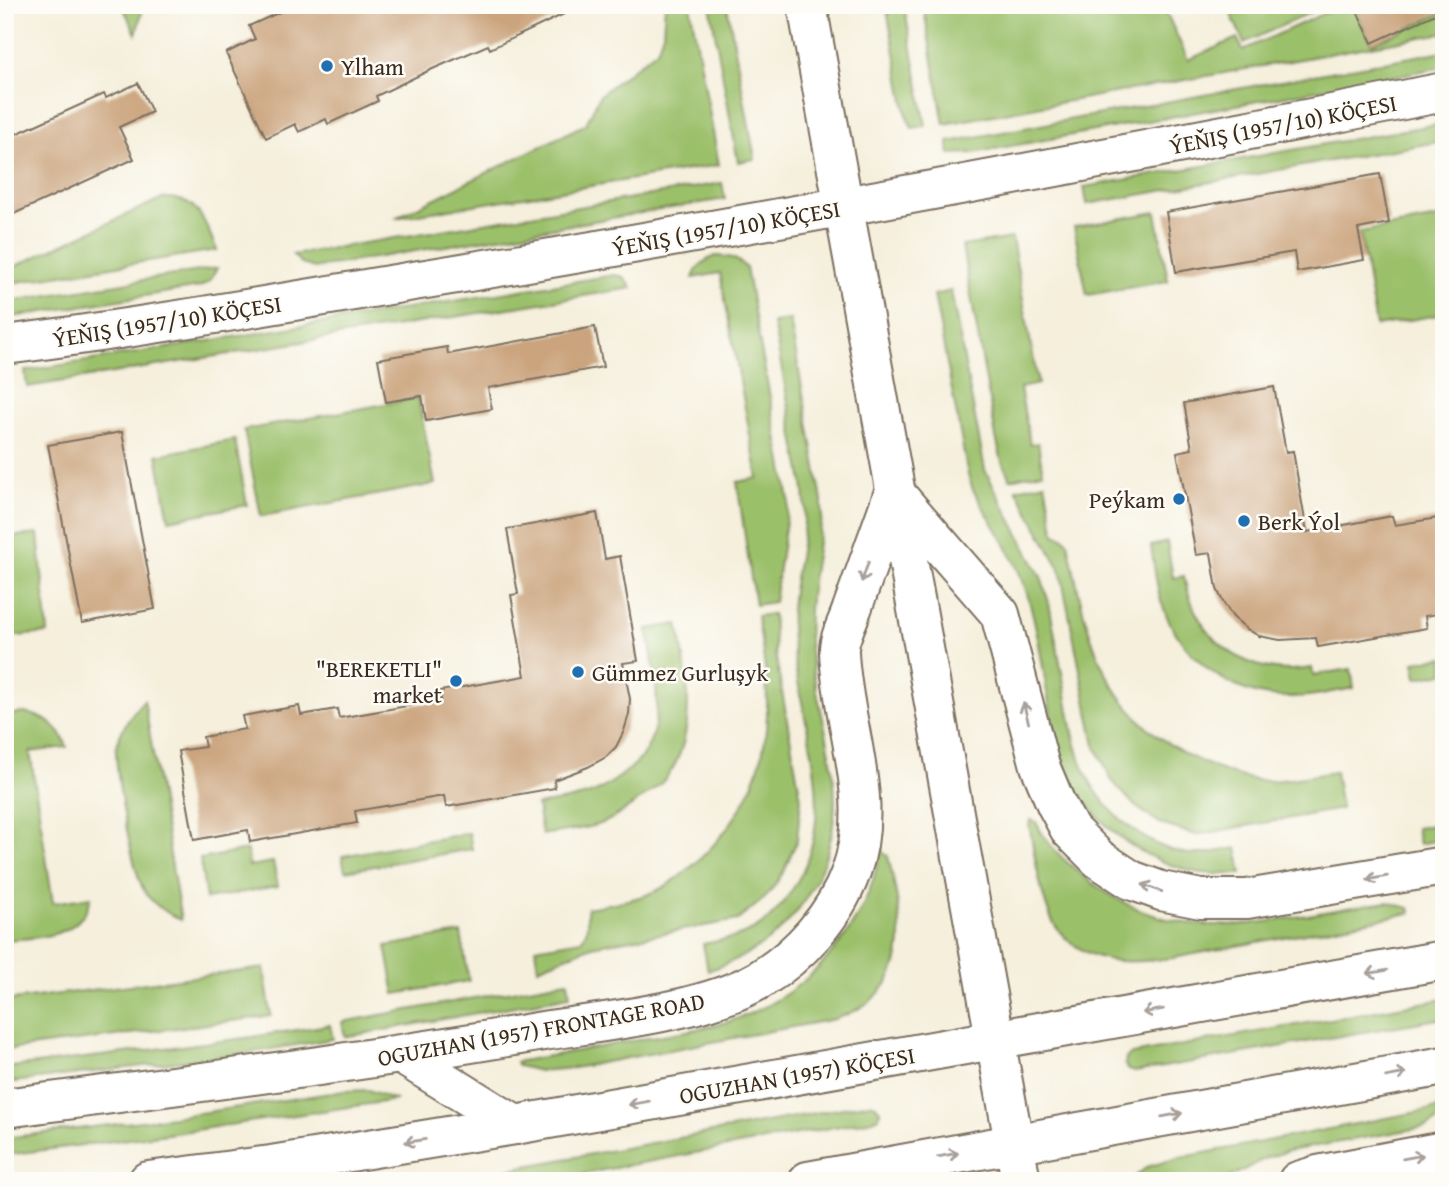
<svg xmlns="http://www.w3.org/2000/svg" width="1449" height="1186" font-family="'Gentium Book Plus',serif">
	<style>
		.green { fill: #9bc06b; stroke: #6b7544; stroke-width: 2 }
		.building { fill: #cba47e }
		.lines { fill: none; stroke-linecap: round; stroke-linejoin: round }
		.minor-casing { stroke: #7c6f60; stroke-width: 42 }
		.major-casing { stroke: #7c6f60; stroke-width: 42 }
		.minor { stroke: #fff; stroke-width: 38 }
		.major { stroke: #fff; stroke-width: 38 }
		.oneway { stroke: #a79f9a }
		.poi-dot { fill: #1f6fb2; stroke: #fdfcf7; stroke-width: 2.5 }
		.labels { text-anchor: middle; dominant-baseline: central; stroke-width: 5; stroke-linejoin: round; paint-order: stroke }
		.poi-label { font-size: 23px; fill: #3b2a1e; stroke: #fdfcf7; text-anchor: start }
		.street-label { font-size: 23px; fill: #3b2a1e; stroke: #fdfcf7 }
	</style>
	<rect width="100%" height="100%" fill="#fdfcf7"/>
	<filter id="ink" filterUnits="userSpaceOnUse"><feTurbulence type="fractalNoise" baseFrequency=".0143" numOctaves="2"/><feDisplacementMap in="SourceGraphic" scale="14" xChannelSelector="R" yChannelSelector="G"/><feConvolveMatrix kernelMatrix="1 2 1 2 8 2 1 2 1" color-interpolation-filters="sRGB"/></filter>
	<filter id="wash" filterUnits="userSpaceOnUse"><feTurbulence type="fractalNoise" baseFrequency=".00686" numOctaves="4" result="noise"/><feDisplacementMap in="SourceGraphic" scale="28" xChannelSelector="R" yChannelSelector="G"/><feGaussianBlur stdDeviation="1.57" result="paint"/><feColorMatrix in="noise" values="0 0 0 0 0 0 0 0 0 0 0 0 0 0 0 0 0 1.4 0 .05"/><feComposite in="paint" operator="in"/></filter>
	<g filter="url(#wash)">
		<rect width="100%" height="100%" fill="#f5efdc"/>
		<g class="green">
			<path d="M122,5h22l-8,29z"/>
			<path d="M665,5h25l29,160 -324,53 191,-94 14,-29 57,-45 6,-17z"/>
			<path d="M710,5h17l28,154 -17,3z"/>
			<path d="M886,5h18l22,121 -14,2 -5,-11z"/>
			<path d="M923,5h240l25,55 49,-22 6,12 99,-45h12l18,39 72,-32v21l-500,91z"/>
			<path d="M1227,5h100l-83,38z"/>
			<path d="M1444,51v16l-471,86 -23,1 -2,-12z"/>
			<path d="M1444,123v18l-357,63 -3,-17z"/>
			<path d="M722,183l3,16 -411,69 -12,-4 -9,-9z"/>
			<path d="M166,198c35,0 39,26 51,52l-212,34v-13l151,-70z"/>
			<path d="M1156,212l12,69 -81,14 -13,-68z"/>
			<path d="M1444,217v97l-68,12 -16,-94z"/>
			<path d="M1012,238l26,146 -18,4 10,56 8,-1 5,29 -33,7 -8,-17 -6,-25 -34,-191z"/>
			<path d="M715,256c14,0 22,2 31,12l43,232 -15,102 -19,3 -18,-123 21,-4 -38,-205 -27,5c4,-12 11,-17 22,-22z"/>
			<path d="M217,268l-7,13 -10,6 -195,31v-16z"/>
			<path d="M614,275l10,2 8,11 -605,99 -2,-16z"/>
			<path d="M951,291l34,179 56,107 8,26 24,130c4,17 9,35 18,50 19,34 59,66 98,71 15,2 33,-4 48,-6l5,26c-20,0 -40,1 -58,-5 -65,-18 -115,-69 -129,-135 -10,-43 -13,-88 -25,-130 -10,-41 -36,-78 -57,-114l-5,-15 -34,-180z"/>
			<path d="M790,320l32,181v16c-6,42 -16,84 -13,126 4,44 19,87 24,131 10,69 -23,146 -86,180 -12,7 -26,12 -39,17l-5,-27c44,-8 61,-13 87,-51 58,-82 4,-178 1,-267 -2,-39 13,-77 14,-116 1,-22 -6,-46 -10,-68 -7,-40 -14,-79 -22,-119z"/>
			<path d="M418,398l17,86 -174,32 -17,-86z"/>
			<path d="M235,440l12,65 -78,15 -12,-65z"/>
			<path d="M1045,483l10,51 8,3 5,5c20,98 34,175 136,221 20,9 44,18 67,18 21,-1 43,-6 64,-9l6,37 -145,26 -35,-11 -26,-18 -23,-25 -17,-36 -35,-176 -44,-80z"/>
			<path d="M38,534l10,99 -43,4v-100z"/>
			<path d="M1167,542l6,36 11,-2c12,64 62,103 128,92l1,7 38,-6 3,19c-23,4 -46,10 -70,9 -55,-1 -104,-41 -122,-93 -6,-18 -8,-39 -11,-58z"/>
			<path d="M773,614l2,38 26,147 -4,41 -13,31 -9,14 -9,12 -28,23 -146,26 -54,22 -3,-20 46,-8c8,-8 6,-21 6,-32 20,-4 43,-7 62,-14 21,-8 40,-24 56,-40 72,-73 69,-144 52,-238z"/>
			<path d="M678,624c9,47 21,111 -11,153 -8,10 -19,17 -29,24 -10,7 -21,16 -33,21 -19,8 -43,9 -63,13l-5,-30c17,-3 36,-5 53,-11 10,-3 19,-10 28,-16 9,-7 18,-13 24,-22 25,-32 12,-90 5,-127z"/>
			<path d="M1444,657v16l-27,5 -3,-16z"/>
			<path d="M144,700l37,220c-13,-6 -26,-14 -35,-26 -14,-20 -30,-119 -30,-145 4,-20 15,-35 28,-49z"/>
			<path d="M24,713c20,2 37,15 43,34l-37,5 23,151 38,-6c-10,42 -52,40 -86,43v-225z"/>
			<path d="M1031,820l5,2c10,23 31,41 50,56 101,80 190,37 302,24l21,6 2,5 -238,45c-37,5 -72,9 -104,-17 -7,-6 -13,-13 -17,-21 -13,-29 -17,-64 -23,-96z"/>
			<path d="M1444,823v16l-25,5 -3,-16z"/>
			<path d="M469,833l3,16 -127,22 -3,-15z"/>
			<path d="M247,850l2,16 24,-4 5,24 -72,13 -6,-40z"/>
			<path d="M880,850l8,6c16,68 30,136 -53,163l-261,49 -35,3 -21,-5 -2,-4c45,-8 91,-16 136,-25 26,-5 53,-8 78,-16 76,-24 138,-92 150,-171z"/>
			<path d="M461,933l8,48 -74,13 -9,-48z"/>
			<path d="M264,968l7,48 -266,34v-49z"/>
			<path d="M568,981l2,15 -225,41 -3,-15z"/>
			<path d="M1444,999v19l-309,54 -7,-2 -3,-6 1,-6 6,-4z"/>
			<path d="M330,1025l3,14 -85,14 -243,30v-15l240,-30z"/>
			<path d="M368,1090l28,10 -221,33 -170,22v-17l168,-21 171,-26z"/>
			<path d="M870,1103l6,2 4,6 -1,6 -6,3 -329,61h-100z"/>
			<path d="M1444,1107v11l-18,9 -138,24 -22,7 -43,23h-93l17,-14 31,-9z"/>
		</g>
		<g id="blocks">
			<g class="building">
				<path d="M295,5h288l-93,44 -2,-4 -60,26 -52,25 2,5 -50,23 -2,-5 -27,13 -4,-8 -29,14 -40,-85 29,-14 -6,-13z"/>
				<path d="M1354,5h90v5l-72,33z"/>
				<path d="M138,83l14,29 -33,15 15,32 -129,59v-79l99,-45 2,4z"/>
				<path d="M1380,174l9,49 -31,6 6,31 -67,12 -3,-20 -118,20 -10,-60z"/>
				<path d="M595,327l8,40 -115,21 4,21 -66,12 -4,-25 -36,6 -8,-43 69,-12 1,7z"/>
				<path d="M1274,387l12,65 7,-1 14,81 85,-16 3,9 49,-8v96l-19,3 2,12 -109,19 -2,-9 -36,2 -21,-4 -12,-7 -14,-12 -10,-15 -6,-13 -6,-36 -15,2 -19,-103 15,-3 -8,-46z"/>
				<path d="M122,432l33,177 -73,14 -34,-178z"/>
				<path d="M597,513l8,46 15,-3 18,105 -15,2 7,36 -1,15 -5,17 -8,16 -10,10 -18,10 -34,13 1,8 -109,19 -2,-11 -89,15 2,12 -107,19 -2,-12 -54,10 -16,-89 27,-4 -2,-10 42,-8 -3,-13 57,-10 2,9 36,-6 2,9 102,-18 -1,-9 85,-15 -14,-81 7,-1 -11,-65z"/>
			</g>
		</g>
	</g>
	<g filter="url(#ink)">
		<use href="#blocks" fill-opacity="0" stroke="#7c6f60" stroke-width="2"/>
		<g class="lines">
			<defs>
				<g id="minor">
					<path d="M807,5l214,1176"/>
					<path d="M5,345c141,-18 281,-43 421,-66 340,-56 679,-120 1018,-187"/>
					<path d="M5,1108c180,-24 360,-46 538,-77 65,-10 160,-19 216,-51 40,-24 76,-64 92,-108 26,-73 -9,-146 -12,-220 -1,-13 9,-30 13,-43 14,-39 28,-78 42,-117l106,122 40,152 16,38 14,26 29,29 32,21 30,11 40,8h46l197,-33"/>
					<path d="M1298,1181l20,-6 126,-24"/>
				</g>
				<g id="major">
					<path d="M402,1055l113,70"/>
					<path d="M148,1181l123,-16 244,-40 929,-165"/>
					<path d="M808,1181l636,-115"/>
				</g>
			</defs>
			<use href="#minor" class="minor-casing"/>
			<use href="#major" class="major-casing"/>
			<use href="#minor" class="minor"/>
			<use href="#major" class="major"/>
		</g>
		<defs><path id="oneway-shaft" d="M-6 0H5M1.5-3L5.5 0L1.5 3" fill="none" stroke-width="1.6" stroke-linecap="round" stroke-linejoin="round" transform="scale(1.75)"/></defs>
		<g class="oneway">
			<use href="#oneway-shaft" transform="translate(865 572) rotate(109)"/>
			<use href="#oneway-shaft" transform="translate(1026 713) rotate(-105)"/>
			<use href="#oneway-shaft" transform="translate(1377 878) rotate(170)"/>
			<use href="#oneway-shaft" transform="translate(1152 888) rotate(-160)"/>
			<use href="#oneway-shaft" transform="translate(1377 972) rotate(170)"/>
			<use href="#oneway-shaft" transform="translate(1153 1011) rotate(170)"/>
			<use href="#oneway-shaft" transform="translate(1396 1075) rotate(-10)"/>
			<use href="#oneway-shaft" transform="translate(639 1103) rotate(170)"/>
			<use href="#oneway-shaft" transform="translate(1172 1115) rotate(-10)"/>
			<use href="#oneway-shaft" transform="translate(415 1141) rotate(171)"/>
			<use href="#oneway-shaft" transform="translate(948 1155) rotate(-10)"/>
			<use href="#oneway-shaft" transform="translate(1413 1157) rotate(-10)"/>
		</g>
	</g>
	<g class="poi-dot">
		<circle cx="327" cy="66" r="7"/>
		<circle cx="1179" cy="499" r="7"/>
		<circle cx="1244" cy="521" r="7"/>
		<circle cx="578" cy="672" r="7"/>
		<circle cx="456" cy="681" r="7"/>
	</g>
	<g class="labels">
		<g class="poi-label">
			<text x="341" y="66">Ylham</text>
			<text x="1165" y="499" text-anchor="end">Peýkam</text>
			<text x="1258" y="521">Berk Ýol</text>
			<text x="442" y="668" text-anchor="end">"BEREKETLI"<tspan x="442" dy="26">market</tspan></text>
			<text x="592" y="672">Gümmez Gurluşyk</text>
		</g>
		<g class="street-label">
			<text transform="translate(1283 124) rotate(-11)">ÝEŇIŞ (1957/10) KÖÇESI</text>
			<text transform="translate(726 228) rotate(-10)">ÝEŇIŞ (1957/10) KÖÇESI</text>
			<text transform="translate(167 321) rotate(-9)">ÝEŇIŞ (1957/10) KÖÇESI</text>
			<text transform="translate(541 1029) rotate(-10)">OGUZHAN (1957) FRONTAGE ROAD</text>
			<text transform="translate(797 1075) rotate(-10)">OGUZHAN (1957) KÖÇESI</text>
		</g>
	</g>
	<rect width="1449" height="1186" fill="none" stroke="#fdfcf7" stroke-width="28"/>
</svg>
